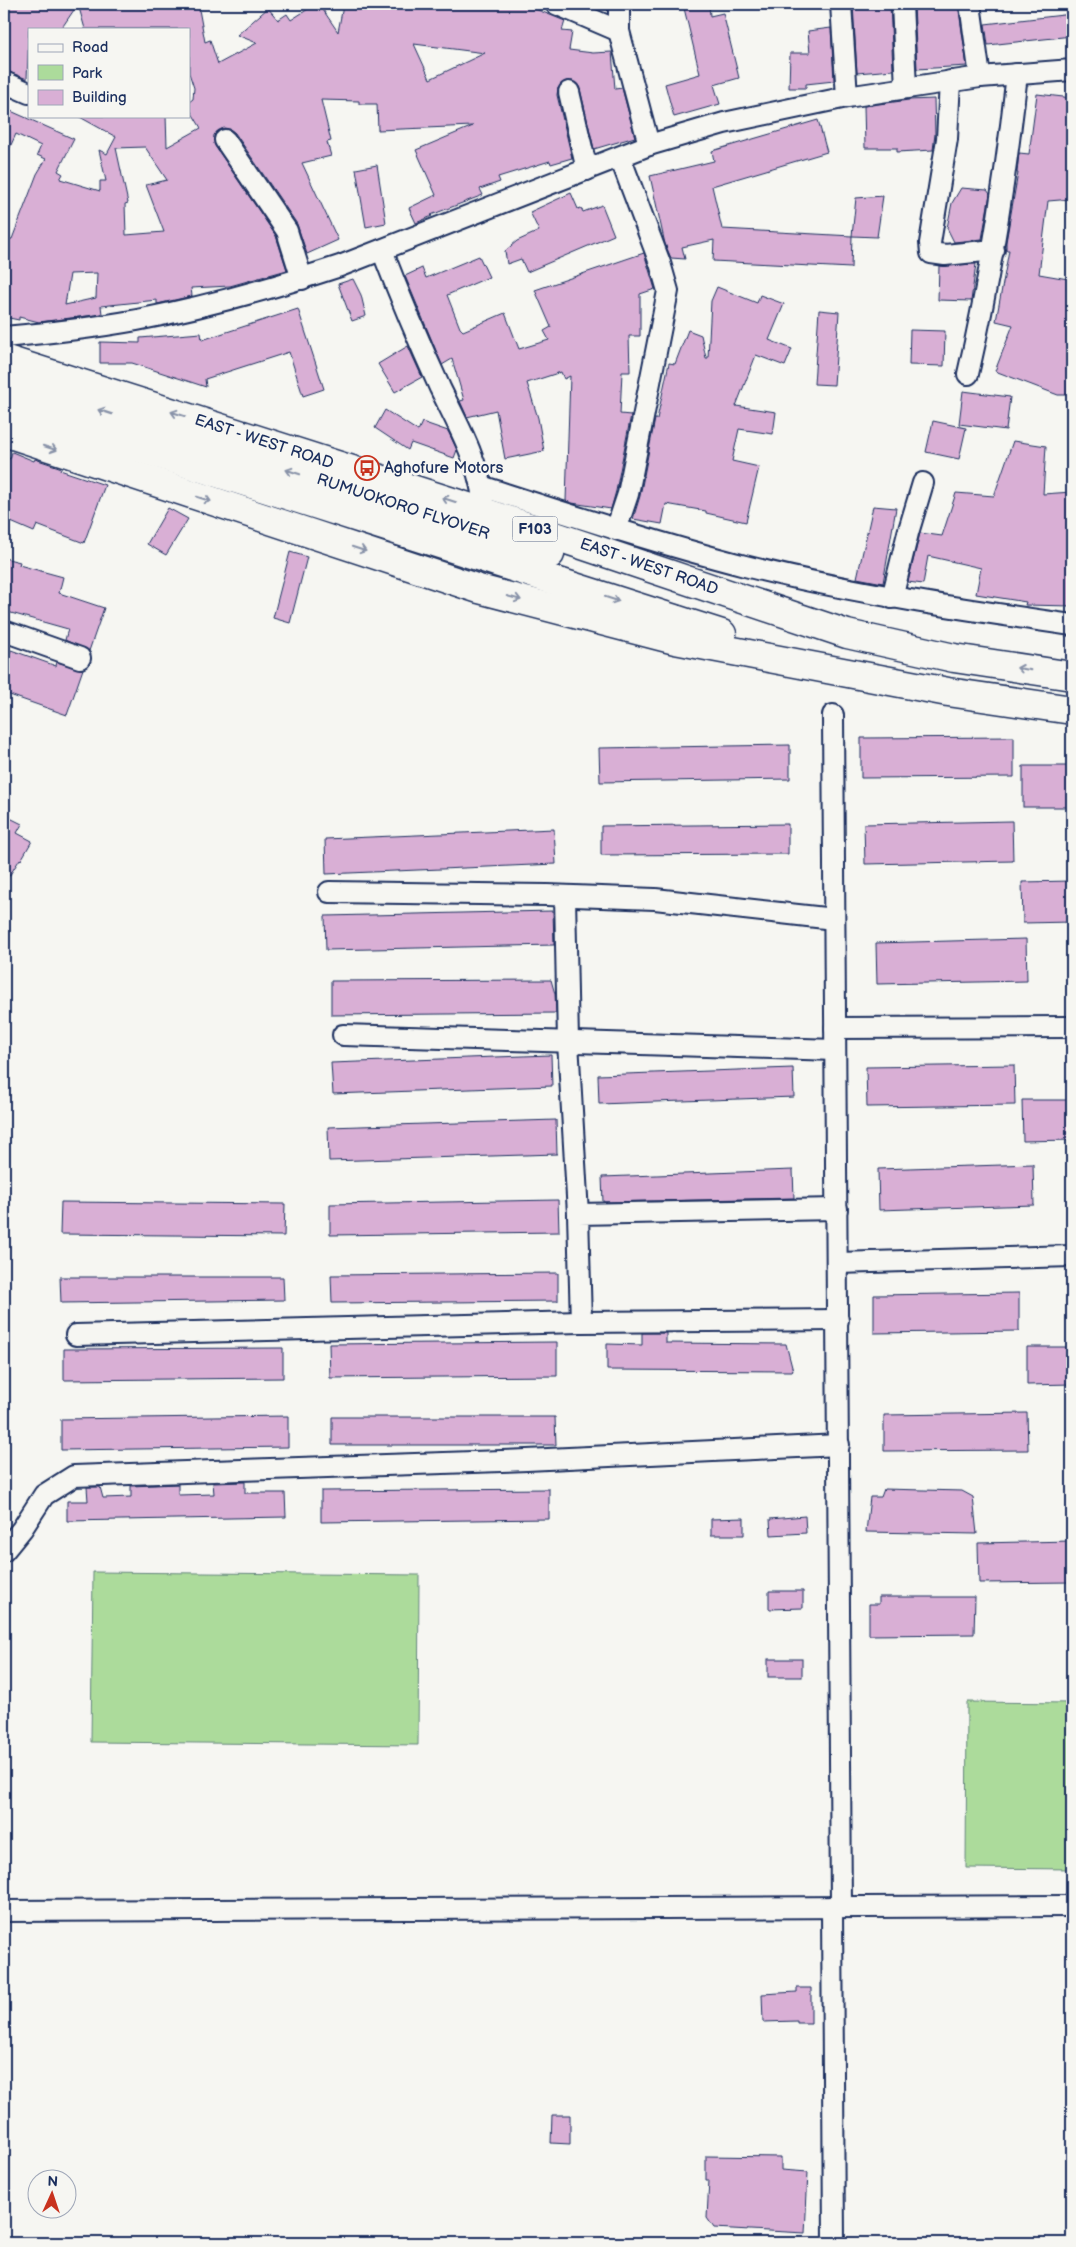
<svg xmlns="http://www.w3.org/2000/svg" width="1076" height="2247" font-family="'Balsamiq Sans',sans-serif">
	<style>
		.green { fill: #acdb9b; stroke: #64857c }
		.building { fill: #d9afd5; stroke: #1b2f5e; fill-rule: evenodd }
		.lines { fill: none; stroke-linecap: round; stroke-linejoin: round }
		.street-casing { stroke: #1b2f5e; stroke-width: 24 }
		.primary-casing { stroke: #1b2f5e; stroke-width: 31 }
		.street { stroke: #f6f6f2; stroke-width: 20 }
		.primary { stroke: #f6f6f2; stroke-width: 28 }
		.oneway { stroke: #8892a8 }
		.labels { text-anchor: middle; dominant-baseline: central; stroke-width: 5; stroke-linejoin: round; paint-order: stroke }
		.shield { fill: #f6f6f2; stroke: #5d6b8a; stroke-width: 1 }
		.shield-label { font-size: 15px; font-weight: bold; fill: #1b2f5e }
		.street-label { font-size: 16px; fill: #1b2f5e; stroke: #f6f6f2 }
		.poi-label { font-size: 16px; fill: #1b2f5e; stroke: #f6f6f2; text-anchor: start }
	</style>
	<rect width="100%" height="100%" fill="#f6f6f2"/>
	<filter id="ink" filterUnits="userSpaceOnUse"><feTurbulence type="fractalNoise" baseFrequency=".02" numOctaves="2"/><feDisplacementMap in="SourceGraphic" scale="10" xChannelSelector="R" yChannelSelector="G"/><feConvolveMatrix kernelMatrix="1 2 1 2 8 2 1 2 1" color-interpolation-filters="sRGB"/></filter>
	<g filter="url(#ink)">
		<g class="green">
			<path d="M93,1572l326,3 -1,170 -327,-3z"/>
			<path d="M967,1702l105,1v166l-106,-1z"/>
		</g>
		<g class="building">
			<path d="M4,4h194l7,38 5,-2 8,24 39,-21 -20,-8 31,-27 10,12 9,-6 4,6 25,-16h3l19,28 5,-26 42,5v-7l56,2v-2h82l42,17 -3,10 10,1 -3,18 24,3 19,-1 3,37 7,-1 13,49 -41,12 -14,-60 -7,-8h-7l-8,7 -1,7 15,63 -21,6 -1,-3 -52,16 2,5 -20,7 3,6 -52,20 1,1 -16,7 -7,-15 27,-13 -20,-45 57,-24 -95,4 -1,-26h-18v-3l-38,-1 10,41 -4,1 4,14 -29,7 36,77 -31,14 -10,-30 -62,-91 -5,-4 -6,-1 -6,3 -4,4 1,11 61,90 11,34 -57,16 -39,2 1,8 -35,8v-4l-56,6 1,8 -63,8 -20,-5v3l-15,-3v-58l6,-20h2l25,-65 9,-15 -9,-4 4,-9 -25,-12 -12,26v-52l70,31 -16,32 5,3 -3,5 40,12v-10h6l-7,-31 8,4 9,-17 -38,-21h88l1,31 34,-19 -12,-20v-6l4,-3 1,-11 -5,-15v-44h-104l-7,-25 -17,25h-32l-2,50 -23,-9zM414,44l71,9 -55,26zM145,147l22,33 -21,5 18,47 -38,3 -1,-31 3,-1 -12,-55zM97,273l-1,25 -31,7 5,-31z"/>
			<path d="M683,4h26l1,12 13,-3 16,65 -25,7 6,19 -46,13 -9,-33 35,-10z"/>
			<path d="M853,4h37l3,66 -36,3z"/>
			<path d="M914,4h44l9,62 -50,3z"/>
			<path d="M1072,14v22l-84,9 -3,-21z"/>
			<path d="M831,28l3,53 -28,3v4h-17l1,-35h20l-2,-22z"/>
			<path d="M1037,94l35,4v101l-24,2 -9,73 29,5 -1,10h5v106h-14l-63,-24 18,-46 -17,-4 13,-71h-3v-8l12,-69h-1l2,-20 10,1z"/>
			<path d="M934,99l1,35 -2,16 -36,2v-4h-32l-1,-42 45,-6z"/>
			<path d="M818,120l9,32 -115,34 10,43 130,7 -1,32 -138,-7 1,-21 -32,7 3,12 -14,-1 -6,-14 -15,-68 64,-15 -2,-10z"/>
			<path d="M377,165l9,58 -20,4 -10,-58z"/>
			<path d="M961,188l26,2 3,4 -8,45 -28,3 -7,-14 5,-25z"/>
			<path d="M571,193l7,16 3,-1 2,4 19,-7 12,30 -87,37 -6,-13 -14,5 -2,-13 12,-10 22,-10 -9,-19z"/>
			<path d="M883,196l-6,41 -25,-1 4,-38z"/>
			<path d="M644,253l11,36 -15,5v42h-11l1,36h-8l-2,42 11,1 -15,76 -5,18 -39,-6 -6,-2 4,-125 -6,3 -3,-7 -34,11 11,35 6,33 -39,8 -9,-49 -29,7 -7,-16 4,-1 -12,-41 -10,6 -37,-89 17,-8 4,10 53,-22 10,21 -42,18 13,33 3,3 42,-18 14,36 30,-9 -5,-9 7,-4 -16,-37z"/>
			<path d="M976,264l-5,37 -33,-1 1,-34z"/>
			<path d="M353,279l8,16 5,21 -14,5 -14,-37z"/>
			<path d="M717,287l40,16 3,-8 24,9 -15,36 23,9 -7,17 -29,-11 -20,51 40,6 -3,22 -34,-5 -7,32 27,6 -13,55 -40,-9v-2l-40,-7 -4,20 -29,-5 7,-23 15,-77h2l12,-56 6,1 13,-34 13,5 5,23h2l3,-57z"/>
			<path d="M298,309l26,80 -21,7 -14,-44 -84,27 1,8 -74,-24h-32v-21l40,1v-5l61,-5 1,7z"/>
			<path d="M819,310l20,2 -5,73 -20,-1z"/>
			<path d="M910,330l35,1 -1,35 -35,-1z"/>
			<path d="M408,346l14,31 -27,15 -17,-28z"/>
			<path d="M963,391l47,6 -4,33 -47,-6z"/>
			<path d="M385,410l33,21 4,-9 26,9 9,19 -3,8 -43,-15 -3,7 -33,-22z"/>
			<path d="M933,421l33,7 -7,31 -33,-7z"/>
			<path d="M1013,441l33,5 -3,48 29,-2v114l-47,-1 1,-3 -50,-8 5,-26 -53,-12 -5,28 -15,-2 12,-49 22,3 14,-43 38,3z"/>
			<path d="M12,452l22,9 1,-2 24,8 2,1 -1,2 45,15 -21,58 -47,-18 -3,7 -30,-13v-62l6,2z"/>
			<path d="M873,506l23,2 -13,75 -26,-5z"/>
			<path d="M168,508l20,11 -22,36 -19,-11z"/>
			<path d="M290,552l17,5 -17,66 -17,-5z"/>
			<path d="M4,558l16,4 -1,3 44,12 -4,16 45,15 -15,43 -24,-11 3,-11 -64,-18z"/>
			<path d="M11,650l45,16 1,-4 26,7 -16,46 -63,-22v-23z"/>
			<path d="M1014,737v40l-153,1v-40z"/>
			<path d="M790,745v34l-190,3 -1,-34z"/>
			<rect x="1023" y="766" width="49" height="41"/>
			<path d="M4,815l18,9 -5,9 15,8 -11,19 -1,-1 -16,25z"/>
			<path d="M1012,821l1,40 -148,3 -1,-40z"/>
			<path d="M788,824v30l-187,1v-29z"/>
			<path d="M554,829l2,35 -230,10 -1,-35z"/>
			<path d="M1072,881v41l-49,1 -1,-41z"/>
			<path d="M553,911l1,34 -228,5 -1,-34z"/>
			<path d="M1026,939l1,42 -150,3 -1,-41z"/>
			<path d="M551,980l4,14 1,19 -225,2v-34z"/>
			<path d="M551,1055l1,31 -219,8 -2,-31z"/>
			<path d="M1014,1065l1,40 -148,2 -1,-40z"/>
			<path d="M793,1068l1,29 -195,7 -1,-29z"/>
			<path d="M1022,1100h50v40l-49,1z"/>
			<path d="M556,1120l1,34 -228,7 -1,-34z"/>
			<path d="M1033,1164l1,41 -155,5 -1,-41z"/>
			<path d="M793,1170l1,28 -191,4 -1,-25z"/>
			<path d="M558,1200l1,32 -229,3v-31z"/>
			<path d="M61,1202l224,2 -1,32 -224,-2z"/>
			<path d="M558,1273v28l-226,2 -1,-28z"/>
			<path d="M60,1277h223l1,23 -223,3z"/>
			<path d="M1019,1293v38l-145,2v-38z"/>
			<path d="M642,1333h24v10l120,1 7,27 -186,-1v-26l35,1z"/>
			<path d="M557,1342v34l-227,2 -1,-34z"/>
			<path d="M1027,1347h45v37l-45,1z"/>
			<path d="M283,1348v30l-219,2v-31z"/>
			<path d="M1027,1413l1,37 -144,1v-36z"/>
			<path d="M288,1416v31l-227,3v-31z"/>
			<path d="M332,1417h223l1,28h-224z"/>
			<path d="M245,1482v11h40l1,24 -219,4v-20h21l-1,-14h13l3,11 28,-1v-11l47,-2v11l36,-1 -1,-11z"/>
			<path d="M549,1489v30l-228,3v-31z"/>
			<path d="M884,1489l78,2 11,6 4,37 -111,-2 4,-35h11z"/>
			<path d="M805,1516l1,17 -35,2 -1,-16z"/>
			<path d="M744,1518v17h-33v-16z"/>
			<path d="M1072,1541v41l-93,1 -1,-40z"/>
			<path d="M769,1591h34v17l-34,1z"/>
			<path d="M879,1597h96l-1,37 -105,1v-31h10z"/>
			<rect x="768" y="1659" width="34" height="18"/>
			<path d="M797,1988h14v35h-14v-2l-34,1 -1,-28 35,-2z"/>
			<path d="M552,2115h18v29l-19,-1z"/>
			<path d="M706,2156l75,1v13l27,2 -3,61 -91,-5 -7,-10 2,-38h-3z"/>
		</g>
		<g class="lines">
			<defs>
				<g id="street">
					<path d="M556,4l63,27"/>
					<path d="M619,4v27l30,114"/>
					<path d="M841,4l6,93"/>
					<path d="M902,4l4,84"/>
					<path d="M970,4l10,73"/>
					<path d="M950,81l-3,58 -17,104 1,10 14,2 49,-5"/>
					<path d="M4,82l25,11"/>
					<path d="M569,92l18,78"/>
					<path d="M225,140l62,91 15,48"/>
					<path d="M382,250c18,47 37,92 58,138 17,35 37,70 43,110"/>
					<path d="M4,337c44,-4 89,-9 133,-17 68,-13 136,-32 203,-54l309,-121 75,-22 123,-26 133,-20 92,-7"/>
					<path d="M968,374c23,-100 38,-199 49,-300"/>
					<path d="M481,486c87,28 175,57 264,80 108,27 217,43 327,59"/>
					<path d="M616,530l12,-36 40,-203 -8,-28 -40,-106"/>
					<path d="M892,598l16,-65 15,-50"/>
					<path d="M4,631l76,27"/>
					<path d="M833,715l8,1192"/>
					<path d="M329,892l218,3 108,4 179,20"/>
					<path d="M565,896l3,146 10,172"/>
					<path d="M835,1028l237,-1"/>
					<path d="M343,1035l492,15"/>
					<path d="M838,1263l234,-7"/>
					<path d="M581,1322l-3,-108 259,-5"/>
					<path d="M76,1335l505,-13 257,-2"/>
					<path d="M4,1551l18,-22 22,-34 30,-19 453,-16 312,-15"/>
					<path d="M832,1907l2,336"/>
					<path d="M4,1911l1068,-5"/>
				</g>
				<g id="primary">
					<path d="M4,359l480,153 363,122 107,24 118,18"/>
					<path d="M4,380l546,174"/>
					<path d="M4,405l718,229"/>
					<path d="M4,432l475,157 196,51 273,52 124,18"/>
				</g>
			</defs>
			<use href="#street" class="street-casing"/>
			<use href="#primary" class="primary-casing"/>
			<use href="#street" class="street"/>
			<use href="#primary" class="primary"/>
		</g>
		<defs><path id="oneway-shaft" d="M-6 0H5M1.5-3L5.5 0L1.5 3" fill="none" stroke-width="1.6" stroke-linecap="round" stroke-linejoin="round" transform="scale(1.25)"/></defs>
		<g class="oneway">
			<use href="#oneway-shaft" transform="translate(105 412) rotate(-162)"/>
			<use href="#oneway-shaft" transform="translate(178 414) rotate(-162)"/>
			<use href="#oneway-shaft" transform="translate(50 448) rotate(18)"/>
			<use href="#oneway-shaft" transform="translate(293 472) rotate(-162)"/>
			<use href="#oneway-shaft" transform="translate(204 499) rotate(18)"/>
			<use href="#oneway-shaft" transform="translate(449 500) rotate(-162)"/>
			<use href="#oneway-shaft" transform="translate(359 549) rotate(18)"/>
			<use href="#oneway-shaft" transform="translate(514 598) rotate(15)"/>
			<use href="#oneway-shaft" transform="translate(612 599) rotate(18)"/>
			<use href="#oneway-shaft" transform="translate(1024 669) rotate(-171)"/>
		</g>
	</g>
	<defs>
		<symbol id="bus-ring" viewBox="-11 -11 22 22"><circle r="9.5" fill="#f6f6f2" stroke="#c8321e" stroke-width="1.5"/><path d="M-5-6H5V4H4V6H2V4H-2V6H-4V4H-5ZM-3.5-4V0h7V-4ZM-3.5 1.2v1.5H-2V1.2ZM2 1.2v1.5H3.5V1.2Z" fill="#c8321e"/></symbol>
	</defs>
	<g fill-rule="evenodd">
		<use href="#bus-ring" x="353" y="454" width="28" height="28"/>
	</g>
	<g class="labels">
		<rect class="shield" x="512.5" y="516.5" width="45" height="25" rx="4"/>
		<g class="shield-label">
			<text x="535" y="529">F103</text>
		</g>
		<g class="street-label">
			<text transform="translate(264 442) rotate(18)">EAST - WEST ROAD</text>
			<text transform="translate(403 507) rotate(18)">RUMUOKORO FLYOVER</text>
			<text transform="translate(649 567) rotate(19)">EAST - WEST ROAD</text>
		</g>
		<g class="poi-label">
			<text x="384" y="468">Aghofure Motors</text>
		</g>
	</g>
	<rect width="1076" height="2247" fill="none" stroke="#f6f6f2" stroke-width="20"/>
	<rect x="10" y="10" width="1056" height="2227" fill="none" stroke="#1b2f5e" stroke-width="2" filter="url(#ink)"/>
	<rect x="28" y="28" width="162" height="90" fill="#f6f6f2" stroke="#9ea6b7"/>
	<rect x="38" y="44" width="25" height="8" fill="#f6f6f2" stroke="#9ea6b7"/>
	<text x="72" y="52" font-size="15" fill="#1b2f5e">Road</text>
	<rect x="38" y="65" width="25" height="15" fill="#acdb9b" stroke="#9ea6b7"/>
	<text x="72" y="78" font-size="15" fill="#1b2f5e">Park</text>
	<rect x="38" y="90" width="25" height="15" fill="#d9afd5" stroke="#9ea6b7"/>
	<text x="72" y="102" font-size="15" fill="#1b2f5e">Building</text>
	<g transform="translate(52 2194) rotate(3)"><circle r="24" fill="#f6f6f2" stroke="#9ea6b7"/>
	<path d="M0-4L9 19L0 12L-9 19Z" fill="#c8321e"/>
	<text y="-8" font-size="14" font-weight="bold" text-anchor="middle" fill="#1b2f5e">N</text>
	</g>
</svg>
